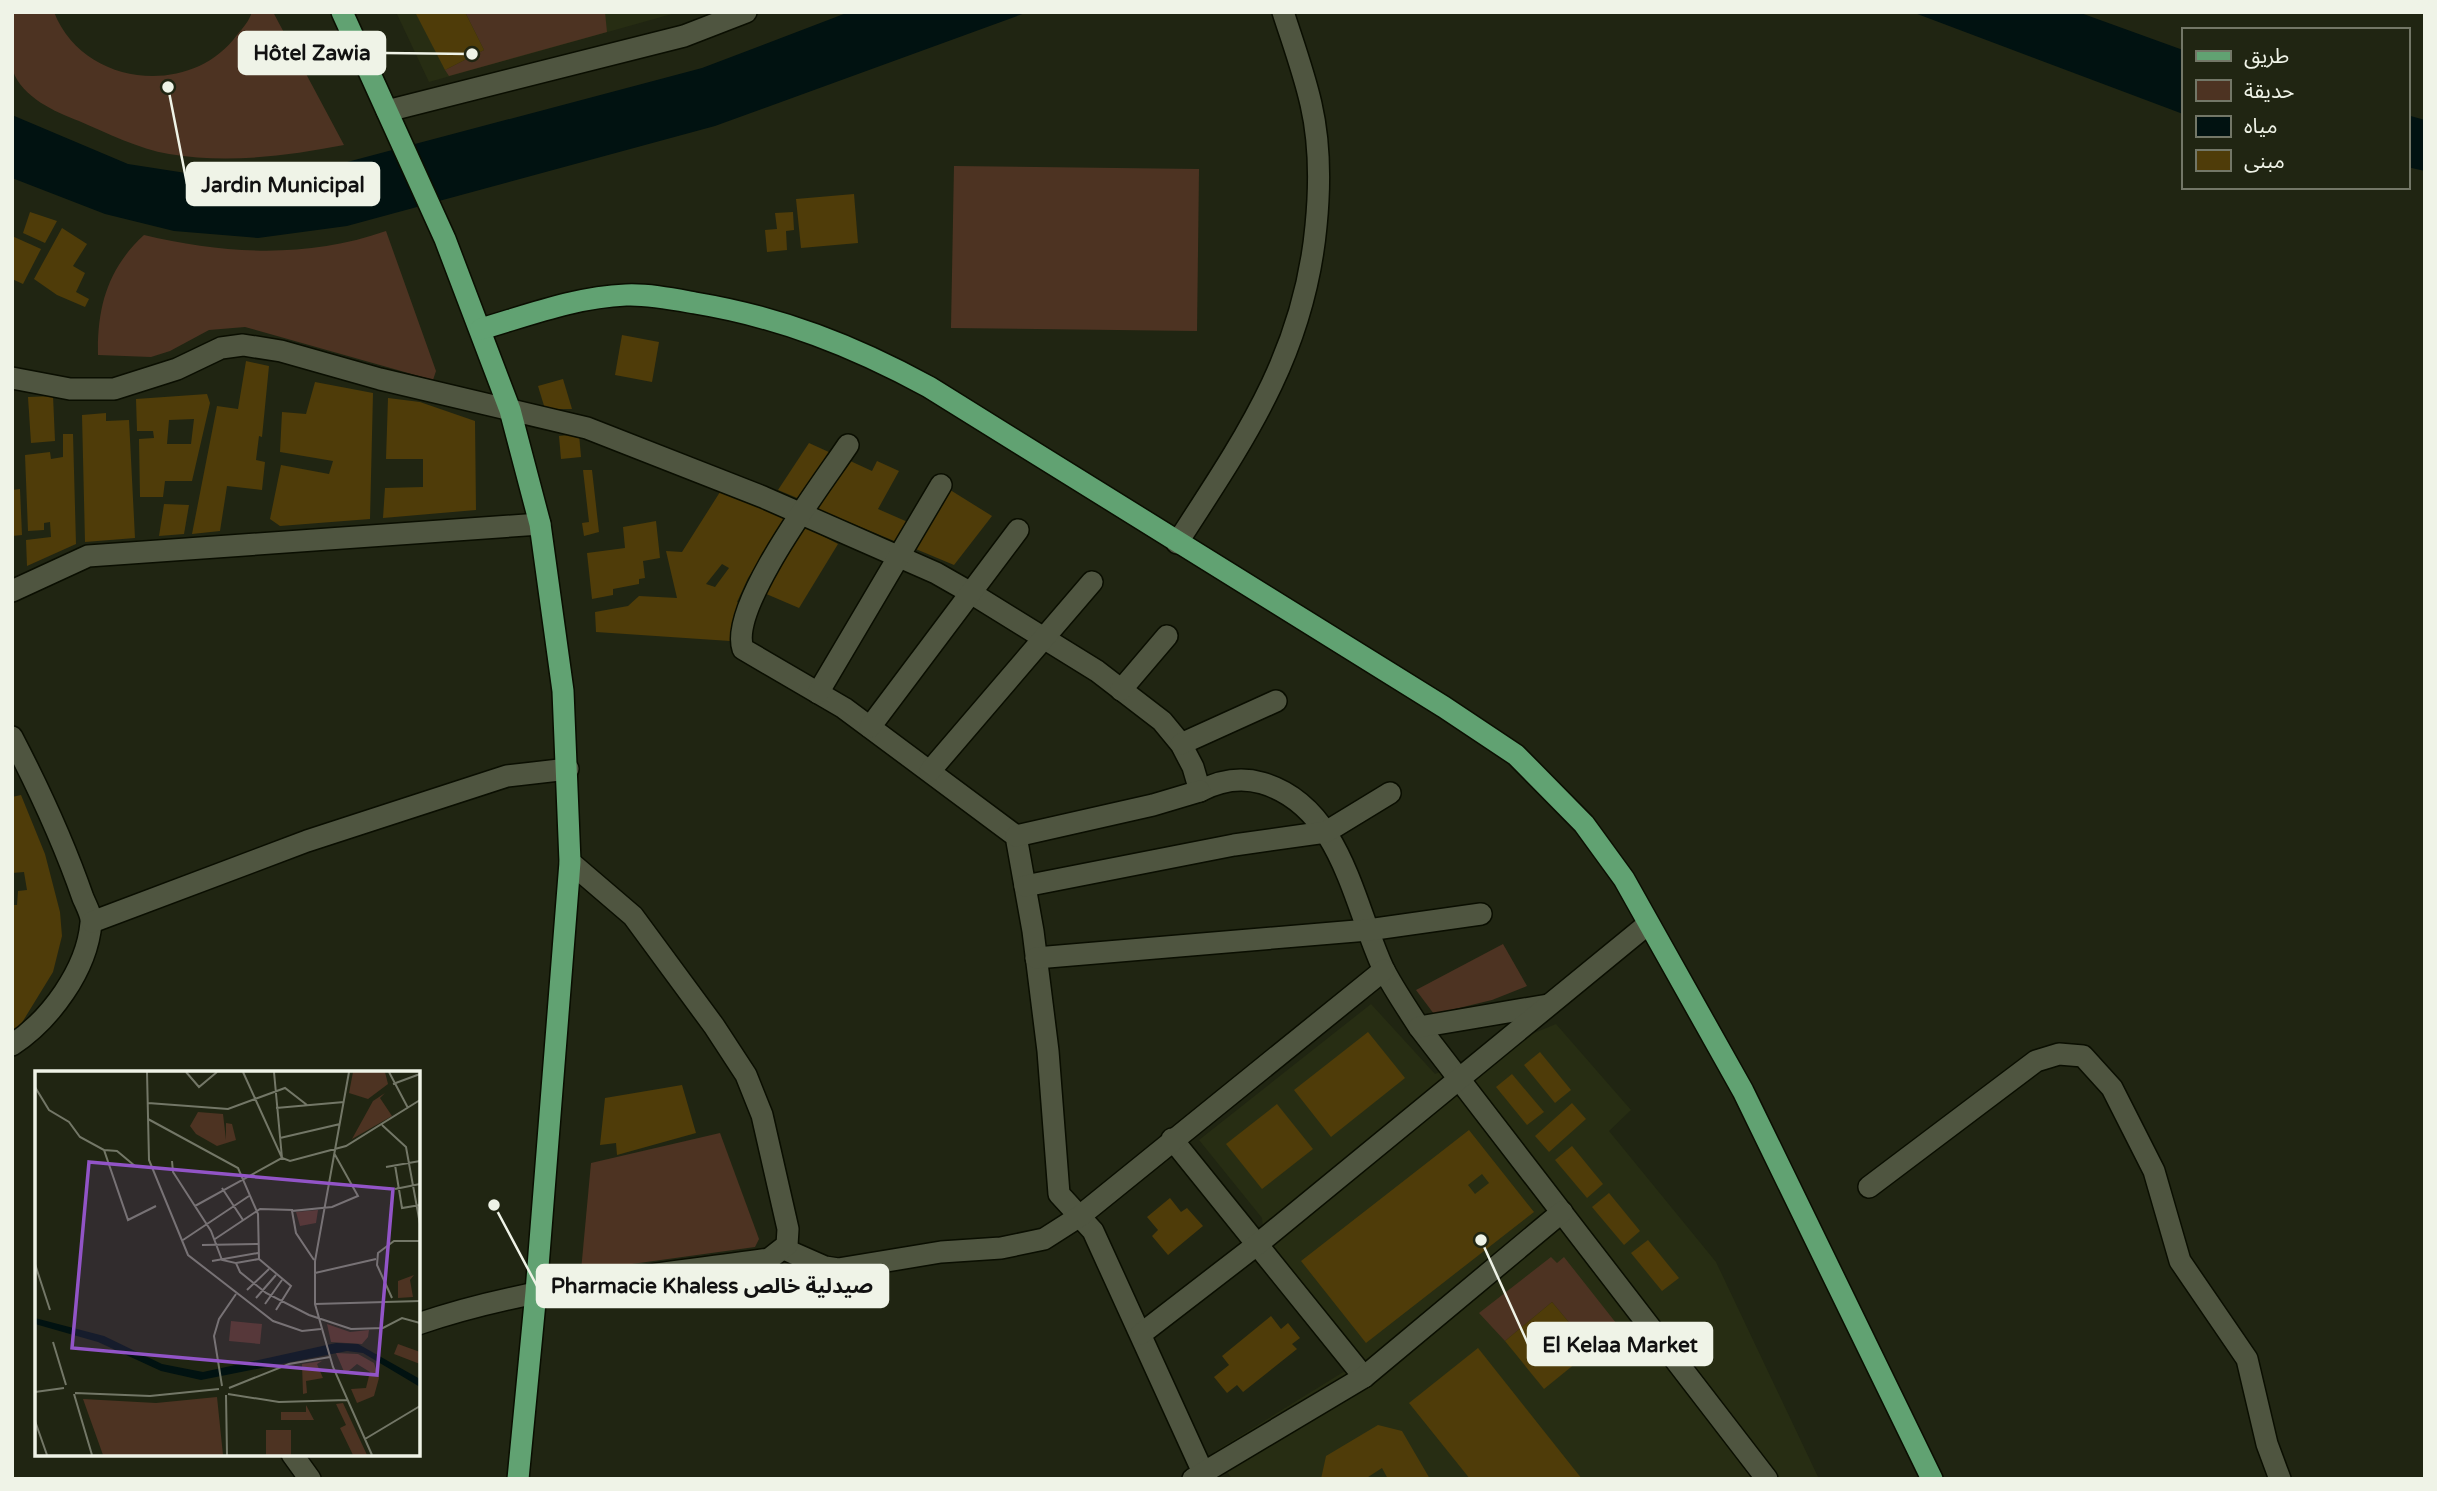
<svg xmlns="http://www.w3.org/2000/svg" width="2437" height="1491" font-family="'Varela Round','Noto Sans Arabic',sans-serif">
	<style>
		.built { fill: #272d13 }
		.green { fill: #4d3322 }
		.water { fill: #011211 }
		.building { fill: #4f3c09; fill-rule: evenodd }
		.lines { fill: none; stroke-linecap: round; stroke-linejoin: round }
		.minor-casing { stroke: #0a0e01; stroke-width: 24 }
		.major-casing { stroke: #0a0e01; stroke-width: 24 }
		.minor { stroke: #4f5540; stroke-width: 21 }
		.major { stroke: #61a272; stroke-width: 21 }
		.inset-road { fill: none; stroke: #737767; stroke-width: 2 }
		.view { fill: #9254c7; fill-opacity: 0.15; stroke: #9254c7; stroke-width: 3.5 }
		.inset-edge { fill: none; stroke: #eff3e7; stroke-width: 3.5 }
		.leader { fill: none; stroke: #eff3e7; stroke-width: 2.5 }
		.callout-dot { fill: #eff3e7; stroke: #202512; stroke-width: 2.5 }
		.callout { fill: #eff3e7; stroke: #eff3e7; stroke-width: 2.5 }
		.callout-label { font-size: 21px; text-anchor: middle; font-weight: bold; fill: #111 }
	</style>
	<rect width="100%" height="100%" fill="#202512"/>
	<g class="built">
		<path d="M396,12h283l-250,70z"/>
		<path d="M1371,1004l64,70 121,-50 75,86 -22,21 107,131 103,217h-587l-18,-27 131,-81 -78,-99 -5,-54 -63,-78z"/>
	</g>
	<g class="green">
		<path d="M12,12h42c29,75 137,86 183,23 6,-7 12,-14 15,-23h21l71,133c-58,11 -116,19 -175,9 -30,-5 -62,-21 -90,-33 -24,-9 -57,-24 -66,-50 -5,-13 -1,-44 -1,-59z"/>
		<path d="M465,12h140l2,20 -158,44 -4,-6 39,-20z"/>
		<path d="M954,166l245,3 -2,162 -246,-3z"/>
		<path d="M386,231l50,140 -3,9 -188,-53 -36,3 -39,21 -19,6 -53,-2c-1,-48 10,-87 46,-120 81,19 162,24 242,-4z"/>
		<path d="M1503,944l24,42 -35,14 -58,14 -18,-24z"/>
		<path d="M720,1133l39,106 -4,8 -174,24 10,-108z"/>
		<path d="M1551,1257l6,6 7,-6 56,71 -28,22 -40,-48 -47,39 -26,-28z"/>
	</g>
	<g class="water">
		<path d="M849,12h179l-313,114 -368,100 -89,12 -84,-7 -69,-17 -93,-36v-63l116,49 58,9 69,1 77,-8 370,-98z"/>
		<path d="M1912,12h166l105,38v64z"/>
		<path d="M2407,115l18,5v51l-18,-4z"/>
	</g>
	<g class="building">
		<path d="M415,12h50l19,38 -39,20z"/>
		<path d="M854,194l4,49 -57,5 -5,-49z"/>
		<path d="M30,212l27,9 -12,22 -22,-10z"/>
		<path d="M793,212l1,18 -8,1 1,19 -20,2 -2,-22 12,-1 -2,-16z"/>
		<path d="M62,228l25,16 -14,22 12,7 -9,19 13,7 -4,8 -28,-12 -23,-16z"/>
		<path d="M12,236l29,13 -18,35 -11,-5z"/>
		<path d="M622,335l37,7 -7,40 -37,-7z"/>
		<path d="M246,361l23,5 -7,71 -3,-1 -3,24 9,2 -3,28 -35,-4 -7,45 -28,3 25,-128 21,3z"/>
		<path d="M563,379l9,30h-27l-7,-23z"/>
		<path d="M315,382l58,11 -3,126 -90,7 -10,-7 11,-54 48,9 4,-13 -53,-9 2,-40 24,2z"/>
		<path d="M207,394l3,9 -18,78h-27l-2,16h-23l-1,-58 15,-1 -1,-7h-16l-1,-32zM194,419l-3,25h-24l2,-24z"/>
		<path d="M53,396l2,45 -24,2 -3,-46z"/>
		<path d="M388,398l32,4 55,19 1,89 -93,8 2,-30 38,-1v-28h-37z"/>
		<path d="M106,413v8l23,-1 6,118 -50,4 -3,-127z"/>
		<path d="M63,434h10l3,110 -49,22 -1,-26 25,-3 -1,-15 -6,1v7l-16,1 -3,-76 25,-3 1,7 12,-2z"/>
		<path d="M579,434l2,23 -20,2 -2,-23z"/>
		<path d="M809,443l22,10 -29,47 -24,-10z"/>
		<path d="M846,459l26,12 5,-10 22,10 -21,38 32,14 -11,20 -84,-35z"/>
		<path d="M583,470h9l7,62 -15,4 -2,-13 7,-1z"/>
		<path d="M947,488l45,28 -38,49 -43,-18z"/>
		<path d="M20,489l2,46 -10,1v-46z"/>
		<path d="M720,492l68,26 -40,60 -11,24 4,2 -11,37 -134,-9 -1,-20 33,-6 11,-10 38,2 -11,-47 16,1zM722,564l7,4 -14,19 -9,-3z"/>
		<path d="M164,504l25,1 -5,29 -25,2z"/>
		<path d="M656,521l4,37 -17,3 2,17 -6,1v5l-26,5v6l-21,4 -5,-46 38,-5 -2,-21z"/>
		<path d="M804,526l34,18 -39,64 -35,-15z"/>
		<path d="M21,795l24,59 15,58 2,24 -9,36 -38,62 -3,-1v-128h5l1,-14 9,-1 -3,-18 -12,1v-76z"/>
		<path d="M1368,1032l37,46 -74,59 -37,-47z"/>
		<path d="M1540,1052l31,38 -16,13 -31,-38z"/>
		<path d="M1512,1074l32,38 -17,13 -31,-38z"/>
		<path d="M682,1085l14,48 -79,22 -1,-12 -16,2 5,-47z"/>
		<path d="M1572,1103l14,16 -37,33 -14,-16z"/>
		<path d="M1277,1104l36,45 -51,40 -36,-45z"/>
		<path d="M1469,1130l65,82 -168,131 -65,-82zM1482,1174l7,9 -14,11 -7,-9z"/>
		<path d="M1572,1146l31,38 -16,14 -32,-38z"/>
		<path d="M1609,1193l31,38 -16,14 -32,-38z"/>
		<path d="M1170,1198l11,14 6,-4 16,18 -35,29 -16,-19 6,-6 -11,-13z"/>
		<path d="M1648,1240l31,38 -17,13 -31,-38z"/>
		<path d="M1552,1302l40,48 -48,39 -39,-48z"/>
		<path d="M1271,1316l10,13 7,-6 12,15 -8,6 5,5 -54,43 -6,-7 -10,8 -13,-16 15,-12 -7,-9z"/>
		<path d="M1478,1348l104,131h-112l-61,-76z"/>
		<path d="M1378,1425l24,6 28,48h-42l-6,-11 -17,11h-44l5,-23z"/>
	</g>
	<g class="lines">
		<defs>
			<g id="minor">
				<path d="M387,111l297,-75 62,-24"/>
				<path d="M12,378l58,11h44l63,-20 44,-21 22,-3 38,6 99,28 207,49 176,69 173,76 35,20 126,78 65,50 19,23 12,23 7,24c19,-10 41,-14 62,-8 79,23 91,120 121,185 10,20 24,40 36,59l348,452"/>
				<path d="M848,445c-26,39 -120,162 -105,204l101,59 172,128 17,95 15,120 11,143 34,37 113,248"/>
				<path d="M1177,543c68,-105 127,-189 139,-317 4,-40 4,-83 -5,-122 -7,-31 -18,-61 -28,-92"/>
				<path d="M12,591l76,-35 452,-32"/>
				<path d="M1121,690l46,-54"/>
				<path d="M818,693l123,-208"/>
				<path d="M870,727l148,-197"/>
				<path d="M12,737c27,52 52,106 71,161 3,7 9,18 8,25 -4,47 -41,97 -79,122"/>
				<path d="M1181,744l95,-43"/>
				<path d="M930,771l162,-189"/>
				<path d="M1016,836l137,-31 47,-14"/>
				<path d="M1025,886l209,-41 92,-13 64,-39"/>
				<path d="M92,922l215,-81 200,-65 61,-7"/>
				<path d="M1036,958l332,-28 113,-16"/>
				<path d="M1419,1027l129,-22"/>
				<path d="M1172,1139l192,238"/>
				<path d="M1869,1187l167,-126 23,-7 24,2 29,32 42,83 26,90 67,98 20,85 13,35"/>
				<path d="M784,1249l41,18 13,2 103,-17 60,-4 43,-9 36,-23 304,-246"/>
				<path d="M418,1324c113,-39 234,-48 351,-65l18,-14 1,-16 -26,-114 -16,-40 -32,-49 -81,-110 -63,-54"/>
				<path d="M1141,1334l118,-91 389,-319"/>
				<path d="M292,1454l18,25"/>
				<path d="M1193,1479l171,-102 198,-165"/>
			</g>
			<g id="major">
				<path d="M342,12l103,227 65,171 30,114 23,167 7,171 -34,430 -18,187"/>
				<path d="M481,329c48,-14 95,-32 145,-34 22,-1 47,4 69,8 85,14 159,43 234,84l515,320 72,48 68,69 40,55 119,212 189,388"/>
			</g>
		</defs>
		<use href="#minor" class="minor-casing"/>
		<use href="#major" class="major-casing"/>
		<use href="#minor" class="minor"/>
		<use href="#major" class="major"/>
	</g>
	<g transform="translate(35 1071)">
		<rect width="385" height="385" fill="#202512"/>
		<path d="M318,1h32l3,12 -20,15 -19,-6zM350,22l-5,5 12,18 -40,23 21,-38zM163,41l25,2 3,26v-17l6,1 4,16 -19,6 -21,-12 -6,-8zM283,139l-2,13 -16,3 -4,-14zM379,204l-4,5 3,17 -15,1v-17zM196,250l31,3 -2,20 -31,-3zM292,253l23,8 19,-2 -1,7 -6,7 -31,-2zM363,273l22,8v12l-26,-10zM301,282l22,1 16,9 5,15 -5,18 -17,7 -6,-14 15,-1 4,-16 -13,-8 -12,10zM287,290l-5,3 6,14 -17,3 1,12 -4,1 -1,-30zM182,326l6,58h-120l-20,-56 73,4zM308,332l24,52h-14l-13,-27 6,-3 -10,-21zM271,334l8,15h-33v-8h25zM231,359h25v25h-25z" fill="#4d3322"/>
		<path d="M0,247l69,18 58,28 41,8 133,-29 22,1 62,35v8l-57,-34 -16,-2 -146,29 -40,-9 -63,-29 -63,-18z" fill="#011211"/>
		<path class="inset-road" d="M112,1l2,88 39,95 85,66 29,10 19,-2M151,1l13,15 18,-15M208,1l39,86 8,3 56,-15 74,-46M314,1l-34,189v43l18,63 39,88M354,1l19,36M358,13l27,-10M0,16l14,23 20,12 11,15 24,13 24,70 28,-14M113,32l80,6 57,-21 22,17M241,37l68,-6M113,48l90,49 20,46 1,45 32,27 -15,24M347,54l24,22 14,77M245,67l60,-14M69,79l13,1 18,15M137,90l1,11 38,59 11,29 14,3 4,9 26,21 43,22 42,14 32,-1 19,-10 18,5M360,94l7,43 18,-3M351,96l34,-6M187,117l21,32M360,118l25,-5M160,135l87,-48 -8,-86M180,168l45,-30 33,1M148,169l66,-44M167,174l56,-1M279,189l-18,-27 -4,-22 40,-4 26,-11 -24,-43M177,190l46,-8M201,192l23,-4M0,193l15,46M280,202l61,-14M212,219l22,-21M221,227l20,-23M357,227l-15,-33 1,-12 16,-12h26M230,233l17,-24M280,233l105,-3M18,271l13,43M187,315l-8,-50 5,-17 17,-25M194,317l60,-24 41,-7M0,321l29,-4M40,322l75,3 69,-7M39,323l18,61M193,323l51,8 68,-2M191,324l1,60M0,350l12,34M330,368l55,-33"/>
		<path class="view" d="M54,91l304,27 -16,186 -305,-27z"/>
		<rect width="385" height="385" class="inset-edge"/>
	</g>
	<path class="leader" d="M472 54L385 53M168 87L187 184M494 1205L537 1286M1481 1240L1528 1344"/>
	<g class="callout-dot">
		<circle cx="472" cy="54" r="7"/>
		<circle cx="168" cy="87" r="7"/>
		<circle cx="494" cy="1205" r="7"/>
		<circle cx="1481" cy="1240" r="7"/>
	</g>
	<g class="callout">
		<rect x="239" y="32" width="146" height="42" rx="7"/>
		<rect x="187" y="163" width="192" height="42" rx="7"/>
		<rect x="537" y="1265" width="351" height="42" rx="7"/>
		<rect x="1528" y="1323" width="184" height="42" rx="7"/>
	</g>
	<g class="callout-label">
		<text x="312" y="60">Hôtel Zawia</text>
		<text x="283" y="192">Jardin Municipal</text>
		<text x="712" y="1293">Pharmacie Khaless صيدلية خالص</text>
		<text x="1620" y="1352">El Kelaa Market</text>
	</g>
	<rect width="2437" height="1491" fill="none" stroke="#eff3e7" stroke-width="28"/>
	<rect x="2182" y="28" width="228" height="161" fill="#202512" stroke="#737767" stroke-width="2"/>
	<rect x="2196" y="51" width="35" height="10" fill="#61a272" stroke="#737767" stroke-width="2"/>
	<text x="2244" y="63" font-size="21" fill="#eff3e7">طريق</text>
	<rect x="2196" y="80" width="35" height="21" fill="#4d3322" stroke="#737767" stroke-width="2"/>
	<text x="2244" y="98" font-size="21" fill="#eff3e7">حديقة</text>
	<rect x="2196" y="116" width="35" height="21" fill="#011211" stroke="#737767" stroke-width="2"/>
	<text x="2244" y="133" font-size="21" fill="#eff3e7">مياه</text>
	<rect x="2196" y="150" width="35" height="21" fill="#4f3c09" stroke="#737767" stroke-width="2"/>
	<text x="2244" y="168" font-size="21" fill="#eff3e7">مبنى</text>
</svg>
